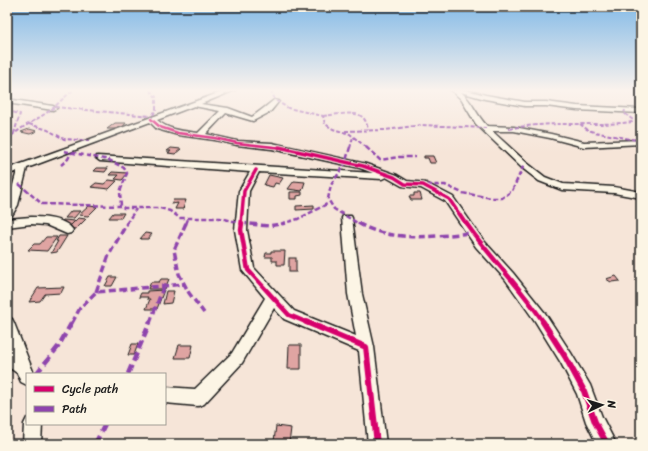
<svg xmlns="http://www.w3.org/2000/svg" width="648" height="451" font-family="Sriracha,sans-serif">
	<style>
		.building { fill: #dfa4a2; stroke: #1c1c1c }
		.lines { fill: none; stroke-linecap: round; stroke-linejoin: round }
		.minor-casing { stroke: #1c1c1c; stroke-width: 3 }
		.minor { fill: #fcf5e5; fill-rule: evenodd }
		.quiet-far3 { stroke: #8e44ad; stroke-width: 2; stroke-dasharray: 4 2; stroke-linecap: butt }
		.quiet-far2 { stroke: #8e44ad; stroke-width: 2.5; stroke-dasharray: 5 2.5; stroke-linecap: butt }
		.quiet-far1 { stroke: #8e44ad; stroke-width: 3.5; stroke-dasharray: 7 3.5; stroke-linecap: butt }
		.quiet { stroke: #8e44ad; stroke-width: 4.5; stroke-dasharray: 9 4.5; stroke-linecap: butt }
		.cycleway-far3-casing { stroke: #fcf5e5; stroke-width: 4 }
		.cycleway-far2-casing { stroke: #fcf5e5; stroke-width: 5.5 }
		.cycleway-far1-casing { stroke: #fcf5e5; stroke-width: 7 }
		.cycleway-casing { stroke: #fcf5e5; stroke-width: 8 }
		.cycleway-far3 { stroke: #d6006c; stroke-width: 2.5 }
		.cycleway-far2 { stroke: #d6006c; stroke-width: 3.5 }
		.cycleway-far1 { stroke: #d6006c; stroke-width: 4.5 }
		.cycleway { stroke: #d6006c; stroke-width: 6 }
	</style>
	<rect width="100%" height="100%" fill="#f6e5d8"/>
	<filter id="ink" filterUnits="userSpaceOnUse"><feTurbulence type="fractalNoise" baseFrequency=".025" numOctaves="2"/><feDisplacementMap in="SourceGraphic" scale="8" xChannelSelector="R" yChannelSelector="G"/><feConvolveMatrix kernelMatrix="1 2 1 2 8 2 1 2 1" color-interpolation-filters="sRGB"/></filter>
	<g filter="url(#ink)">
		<g class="building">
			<path d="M115,123h11l-5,6h-14z"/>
			<path d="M29,129l8,2 -7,3 -9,-2z"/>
			<path d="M171,148l10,1 -6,5 -7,-1 3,-2h-4z"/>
			<path d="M424,156h9l3,7h-6l-2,-5h-4z"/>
			<path d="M97,168h11l-3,4 -11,-1z"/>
			<path d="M112,172l16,1 -6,7 -7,-1 4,-4h-10z"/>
			<path d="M269,175l14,3 -4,6 -4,-1 -2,4 -9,-2z"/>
			<path d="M109,180l8,1 -8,8 -18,-2 5,-4 8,1z"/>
			<path d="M294,181l11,1 -3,9 -14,-2z"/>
			<path d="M290,192h12v3l-5,1v3h-7z"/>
			<path d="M414,193h6l2,7h-11l-2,-4h5z"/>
			<path d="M173,200h13l-3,9h-8l3,-6 -7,1z"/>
			<path d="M314,205v4l-18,1v-4z"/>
			<path d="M89,206l8,1 -9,9 -9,-1z"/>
			<path d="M71,211h9l-6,7h-9z"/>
			<path d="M113,213h11l-3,5h-12z"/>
			<path d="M78,218l8,1 -10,10 -8,-1z"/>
			<path d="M63,220l12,1 -4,4 -12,-1z"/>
			<path d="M145,233l7,1 -4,5h-8z"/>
			<path d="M59,236h8l-10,16 -6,1 7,-12h-2z"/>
			<path d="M46,237h11l-10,14 -19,-1 6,-6h6z"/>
			<path d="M271,251h14l-1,14h-7v-4h-5v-4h-7l1,-4h5z"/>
			<rect x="289" y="258" width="7" height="14"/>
			<path d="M616,276l4,5 -9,1 -5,-3z"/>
			<path d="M110,277h7l-5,9h-7z"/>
			<path d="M161,279h8l-4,10h-17l3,-7h8z"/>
			<path d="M64,287l-3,6 -16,1 -5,7 -11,1 9,-14z"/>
			<path d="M164,290l-7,19h-11l4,-10h-3l1,-2h-9l2,-4h6v-2z"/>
			<path d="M166,291h8l-3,12 -8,1z"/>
			<path d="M132,344h6l-4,11h-6z"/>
			<path d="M179,345h14l-3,13h-15z"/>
			<path d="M289,345h12v24h-13z"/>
			<path d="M276,426l15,2 -2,16h-27l1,-4 11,1z"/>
		</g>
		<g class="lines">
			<defs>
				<g id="minor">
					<path d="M227,90h8l-34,14 27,4 24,9 12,-9 10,-8 5,1 -9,11 -17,9 -27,-8 -20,21 31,7 35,2 94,21 31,11 10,6 19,2 27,14 31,44 29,32 32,40 26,40 19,32 12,32 14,27h-19l-11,-22 -9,-28 -16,-31 -26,-42 -30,-42 -29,-32 -31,-46 -24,-13 -19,-2 -16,-9 -4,2 -123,-7 -10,19 -2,39 7,38 40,43 62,25 -8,-42 -6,-76 1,-2h8l1,2 10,76 12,53 12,97h-18l-9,-93 -75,-32 -10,-11 -32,55 -38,41 -6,2 -33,-3v-16l30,2 37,-36 33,-55 -23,-28 -7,-40 4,-39 11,-19 -150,-11 -4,-3 1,-2 276,17 -13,-5 -88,-19 -35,-4 -22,-5 -37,-5 -21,-6 -7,-7 -123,46 -9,37 -7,12 -4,1v-12l10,-35 -10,4v-6zM194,106l26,5 -22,22c-15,-2 -30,-3 -41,-13z"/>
					<path d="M451,90h15l20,5 39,7h21l31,4 64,3v4l-64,-3 -31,-4h-21l-40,-7 -24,-7c11,9 16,24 26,34l27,1 37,7 33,8 57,-2v4l-57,3 -34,-9 -36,-7h-22l35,32 18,14 18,7 51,3 27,5v6l-27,-5 -52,-3 -23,-9 -18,-14 -45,-43 -15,-25z"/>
					<path d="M7,99l46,7 4,2 -4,2 -46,-7z"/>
					<path d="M31,217c13,0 34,1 42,13l-2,3 -4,1 -21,-9 -15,-1 -24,3v-8z"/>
					<path d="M7,317l5,2 2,4 20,51h-7v11l-6,-3 -4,-9 -10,-7v-16l3,1 -3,-8z"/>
					<path d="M27,418v6h15l-1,20h-18l1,-20z"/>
				</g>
			</defs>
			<use href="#minor" class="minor-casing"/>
			<use href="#minor" class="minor"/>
			<g class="quiet-far3">
				<path d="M150,90l6,7v12l-5,10"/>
				<path d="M271,90l4,10 13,8 35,8 2,8 8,5 17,5 17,14"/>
				<path d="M55,107l96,9"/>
				<path d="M7,111l13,3 -6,19"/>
				<path d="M323,116c9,-1 31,-5 38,0 5,3 6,9 7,14"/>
				<path d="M29,124l19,6 16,9 25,2"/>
				<path d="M580,124l8,6 6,2 47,9"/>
				<path d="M509,129c41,-9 82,-2 123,-7l1,-2 -9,-7 1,-3"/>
				<path d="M345,131l41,-1 35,-5 65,3"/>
				<path d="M7,140c14,-14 31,-20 46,-32 7,-6 13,-13 21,-18"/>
				<path d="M350,148l3,-11"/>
			</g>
			<g class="quiet-far2">
				<path d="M350,147l-5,17 -14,21 -3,14 6,10 25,15"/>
				<path d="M366,147l14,13 19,-3h16"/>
				<path d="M64,151l45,9 15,8 3,5 -7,19 1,14 3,2h36l10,3 10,7h40l26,6"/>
				<path d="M61,165l7,-6 3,-6"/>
				<path d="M19,184l23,20 79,2"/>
				<path d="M427,185h18l17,8 30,5h10l10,-7 12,-26"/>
				<path d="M126,224l10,-15"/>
				<path d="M186,224l2,-5"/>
				<path d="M281,224l17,-5 31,-16"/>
			</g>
			<g class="quiet-far1">
				<path d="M186,223l-12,27 5,24 10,19 15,20"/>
				<path d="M240,223l29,3 17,-3"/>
				<path d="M358,223c34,20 77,13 114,10"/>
				<path d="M96,292l13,-37 18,-32"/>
				<path d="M72,323l8,-15 16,-16 89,-8"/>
				<path d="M150,323l14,-38"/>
			</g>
			<g class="quiet">
				<path d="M36,374l22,-27 14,-25"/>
				<path d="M128,374l22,-52"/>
				<path d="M95,444l10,-20"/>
			</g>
			<defs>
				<path id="cycleway-far3" d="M151,119l9,8 18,6 37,5 22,5 46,5"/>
				<g id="cycleway-far2">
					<path d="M279,147l84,19 31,11 11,7 18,1 26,14 17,25"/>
					<path d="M241,224l3,-33 12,-21"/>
				</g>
				<g id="cycleway-far1">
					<path d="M242,223l-1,7 7,40 41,45 19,8"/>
					<path d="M466,223c24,35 55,64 78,100"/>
				</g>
				<g id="cycleway">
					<path d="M306,322l60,25 11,97"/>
					<path d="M543,322l23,36 18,33 11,31 12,22"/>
				</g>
			</defs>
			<use href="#cycleway-far3" class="cycleway-far3-casing"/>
			<use href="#cycleway-far2" class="cycleway-far2-casing"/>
			<use href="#cycleway-far1" class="cycleway-far1-casing"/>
			<use href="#cycleway" class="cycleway-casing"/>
			<use href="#cycleway-far3" class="cycleway-far3"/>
			<use href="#cycleway-far2" class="cycleway-far2"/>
			<use href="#cycleway-far1" class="cycleway-far1"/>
			<use href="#cycleway" class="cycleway"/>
		</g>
	</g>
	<linearGradient id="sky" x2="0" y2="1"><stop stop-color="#81b9e7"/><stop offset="0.59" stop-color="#fbf3ed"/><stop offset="1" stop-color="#fbf3ed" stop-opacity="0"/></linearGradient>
	<rect width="648" height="153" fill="url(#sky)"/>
	<rect width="648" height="451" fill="none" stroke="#fcf5e5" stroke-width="24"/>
	<rect x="12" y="12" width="624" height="427" fill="none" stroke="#1c1c1c" stroke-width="1.5" filter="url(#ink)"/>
	<rect x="26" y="373" width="140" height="52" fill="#fcf5e5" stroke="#a29e95"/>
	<rect x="34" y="386" width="20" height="6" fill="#d6006c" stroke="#a29e95"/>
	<text x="62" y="393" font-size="12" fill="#1c1c1c">Cycle path</text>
	<rect x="34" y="406" width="20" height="6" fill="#8e44ad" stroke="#a29e95"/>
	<text x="62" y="413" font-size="12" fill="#1c1c1c">Path</text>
	<g transform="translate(602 405) rotate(86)" stroke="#fcf5e5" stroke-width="3" paint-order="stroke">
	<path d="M0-3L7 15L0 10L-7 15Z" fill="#1c1c1c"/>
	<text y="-6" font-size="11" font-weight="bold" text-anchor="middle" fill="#1c1c1c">N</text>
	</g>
</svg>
